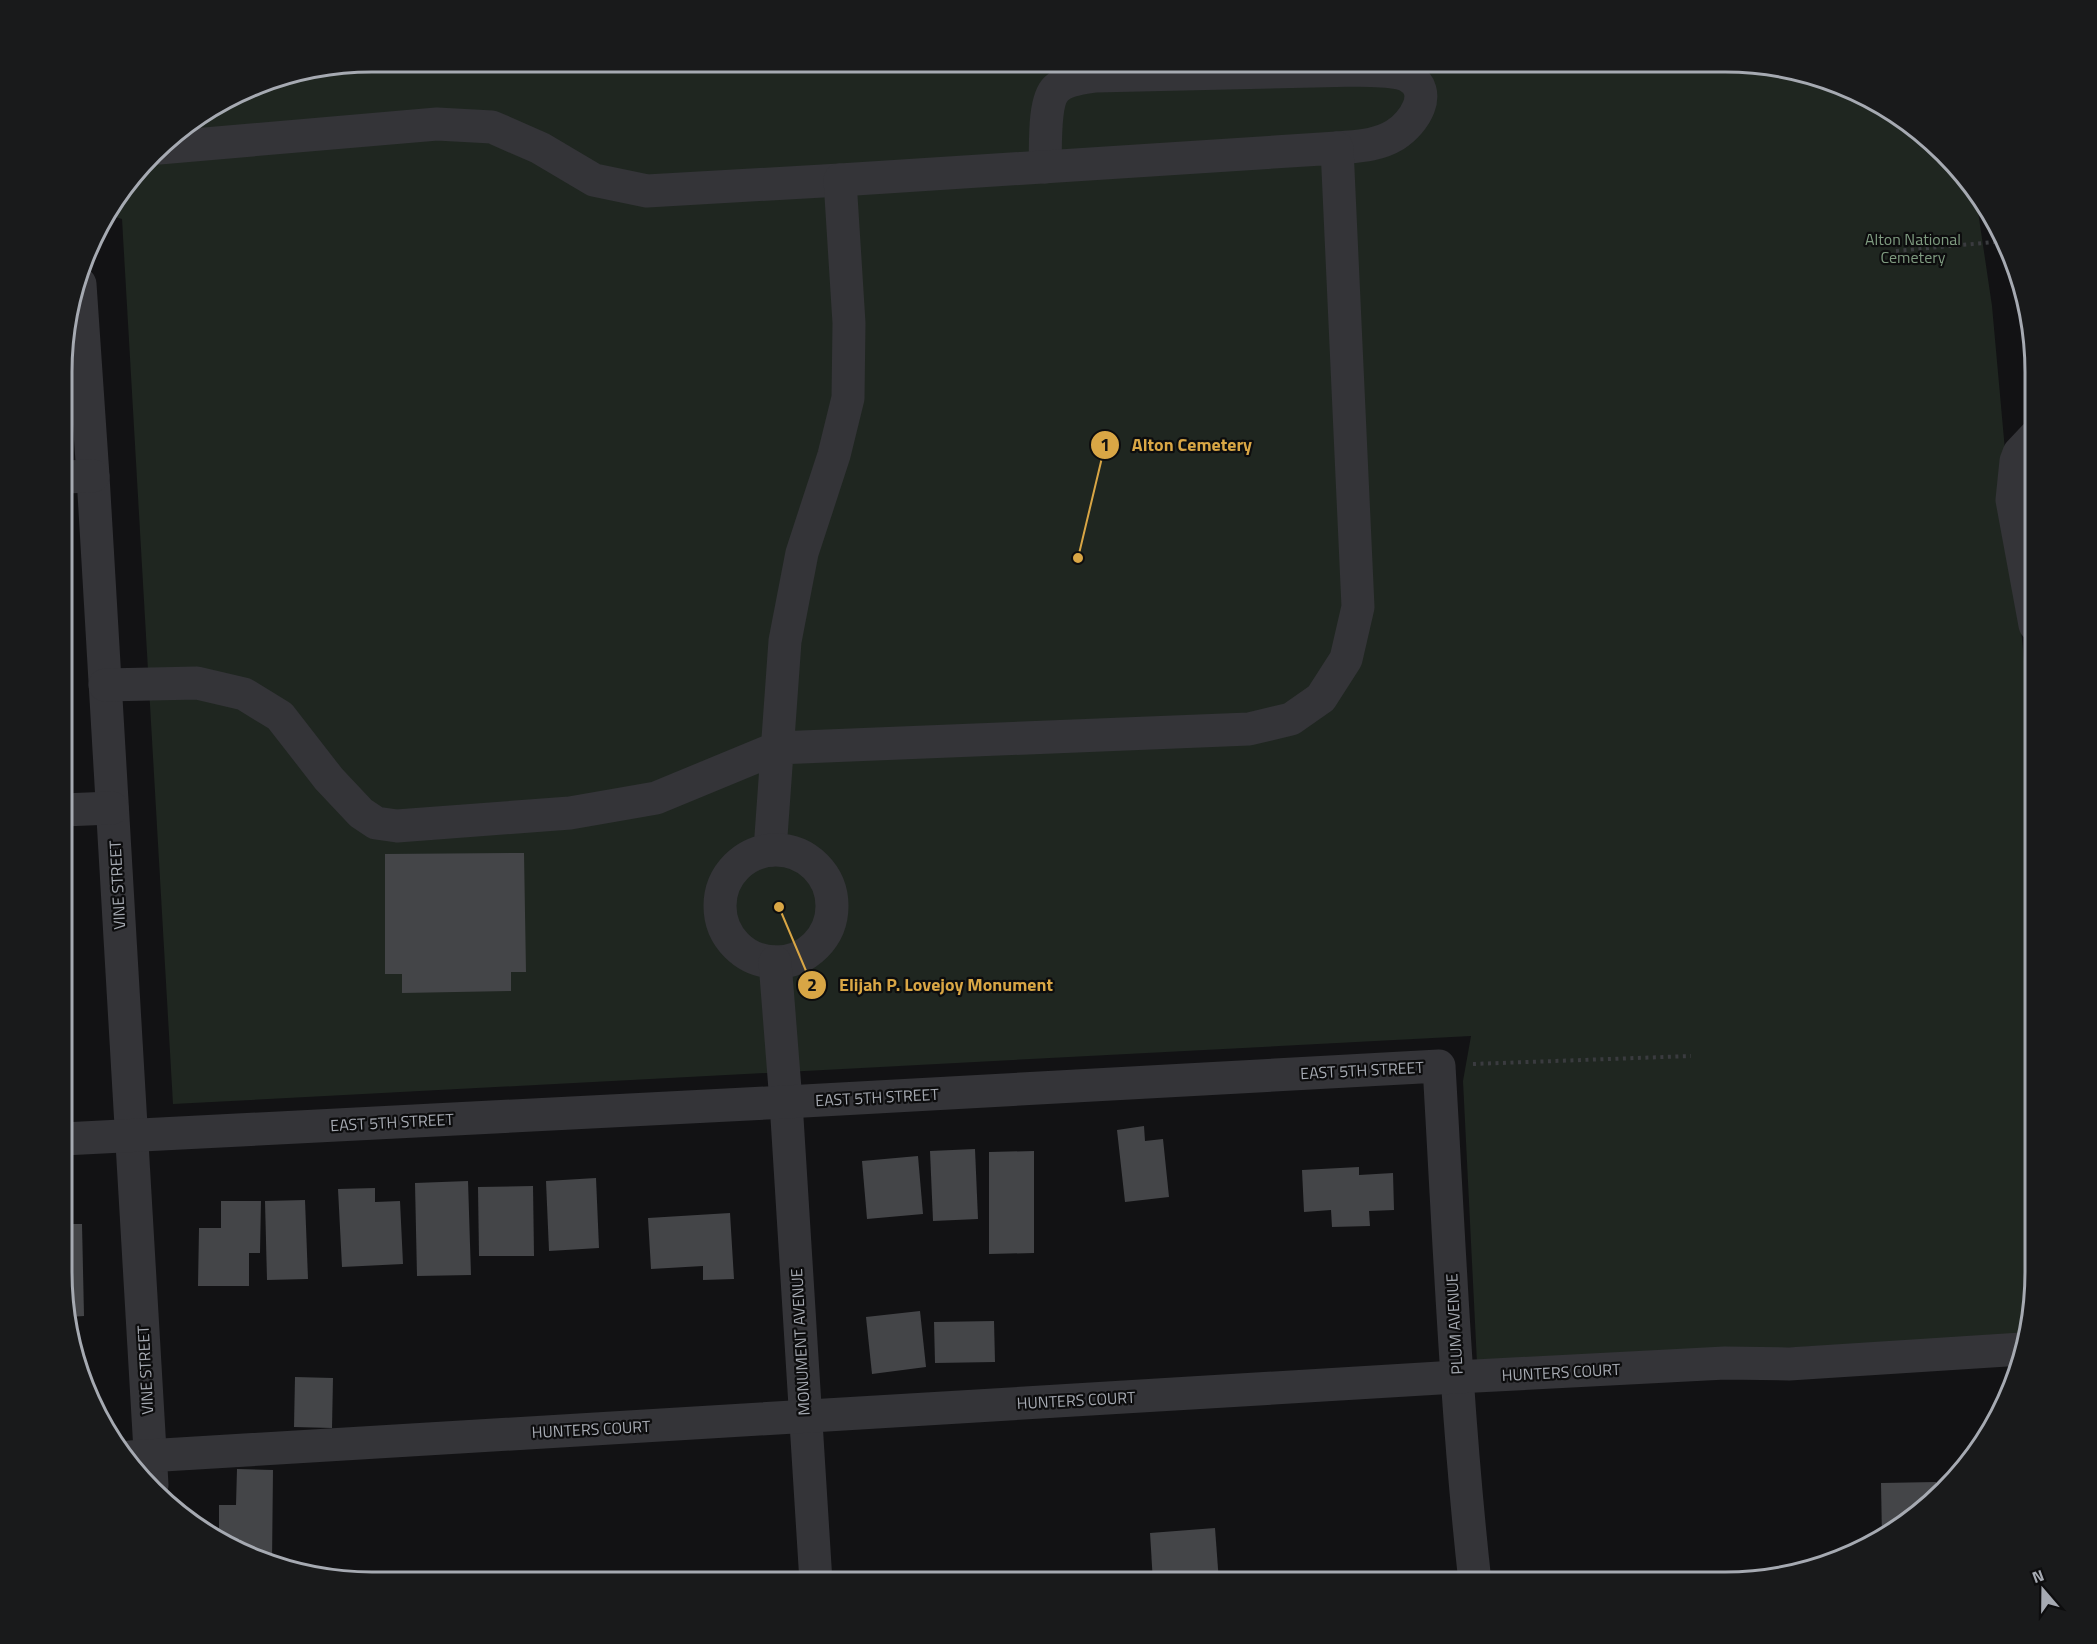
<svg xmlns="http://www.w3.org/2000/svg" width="2097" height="1644" font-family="'Titillium Web',sans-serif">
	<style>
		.green { fill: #1f2620 }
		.building { fill: #444548 }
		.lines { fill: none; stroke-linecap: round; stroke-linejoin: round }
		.path { stroke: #3a3b3f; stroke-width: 4; stroke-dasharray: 3 4.5; stroke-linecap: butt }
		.minor { stroke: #343438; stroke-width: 33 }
		.labels { text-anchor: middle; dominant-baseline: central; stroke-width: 4.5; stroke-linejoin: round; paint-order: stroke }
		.park-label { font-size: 16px; fill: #7f9b80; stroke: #0d0d0e }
		.street-label { font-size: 16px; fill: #a6aab2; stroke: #0d0d0e }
		.rim { fill: none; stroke: #a6aab2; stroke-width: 3 }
		.leader { fill: none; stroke: #d9a645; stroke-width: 2 }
		.callout-dot { fill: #d9a645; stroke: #0d0d0e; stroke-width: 2 }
		.mark-label { font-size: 18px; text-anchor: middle; font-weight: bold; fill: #111 }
		.callout-label { font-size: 18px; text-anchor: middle; font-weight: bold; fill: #d9a645; stroke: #0d0d0e; stroke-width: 4.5; stroke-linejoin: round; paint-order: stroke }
	</style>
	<rect width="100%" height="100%" fill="#121214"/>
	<path class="green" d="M372,62h1373l99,23 86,54 45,52 17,115 43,477v510l-10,43 -548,27 -14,-282 8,-45 -1298,68 -51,-885 -17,-5 63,-76 104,-60z"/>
	<g class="building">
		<path d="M524,853l2,119h-15v19l-109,2v-19h-17v-120z"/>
		<path d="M1144,1126l1,15 18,-2 6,58 -44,5 -8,-72z"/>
		<path d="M975,1149l3,70 -45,2 -3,-70z"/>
		<path d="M1034,1151v102l-45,1v-102z"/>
		<path d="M918,1156l5,58 -56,5 -5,-58z"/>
		<path d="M1359,1167v8l34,-2 1,37 -25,1 1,15 -38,1 -1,-17 -27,2 -2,-42z"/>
		<path d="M596,1178l3,70 -50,3 -3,-70z"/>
		<path d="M468,1181l3,94 -54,1 -2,-93z"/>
		<path d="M533,1186l1,70h-55l-1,-69z"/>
		<path d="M375,1188v14l25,-1 3,63 -61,3 -4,-78z"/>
		<path d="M305,1200l3,79 -41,1 -2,-79z"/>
		<path d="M221,1201h40l-1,52h-11v33h-51l1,-58h22z"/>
		<path d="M730,1213l4,66 -31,1v-14l-52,3 -3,-51z"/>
		<path d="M62,1224h20l2,92 -15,1 -7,-24z"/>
		<path d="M920,1311l6,56 -54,7 -6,-57z"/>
		<path d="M994,1321l1,41 -60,1 -1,-41z"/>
		<path d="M295,1377l38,1 -1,50 -38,-1z"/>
		<path d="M237,1469l36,1 -1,93 -19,-4 -13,-9v-11h-18l-3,-2v-32h17z"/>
		<path d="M1936,1482v14l-38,34 -16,8 -1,-55z"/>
		<path d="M1215,1528l4,54h-66l-3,-49z"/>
	</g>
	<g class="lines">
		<g class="path">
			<path d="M1896,251l109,-10"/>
			<path d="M1473,1064l218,-8"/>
		</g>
		<g class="minor">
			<path d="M159,148l278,-24 55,3 48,21 54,32 53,11 193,-11"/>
			<path d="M1045,167c1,-19 -2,-65 11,-78 10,-10 27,-11 40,-13l262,-6c15,1 36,-1 50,6 27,16 6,47 -13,59 -18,11 -38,11 -58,13"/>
			<path d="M80,284l13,192 59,1009"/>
			<path d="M64,477l29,-1"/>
			<path d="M2035,625l-23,-125 4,-39 3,-8 16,-17"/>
			<path d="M105,685l92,-2 47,11 36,22 49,63 32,34 15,10 21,3 173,-13 86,-15 121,-50 472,-19 42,-10 30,-21 25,-39 12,-52 -21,-459 -497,32 9,143 -1,75 -14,57 -32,98 -17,88 -15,209"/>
			<path d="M63,810l49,-2"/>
			<circle cx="776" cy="906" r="56"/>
			<path d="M775,962l11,140 30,480"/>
			<path d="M63,1139l723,-37 653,-36c10,172 17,345 36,516"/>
			<path d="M130,1457l1326,-80 269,-14 64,1 233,-15"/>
		</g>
	</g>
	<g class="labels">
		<g class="park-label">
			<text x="1913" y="239">Alton National<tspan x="1913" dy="18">Cemetery</tspan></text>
		</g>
		<g class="street-label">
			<text transform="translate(117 885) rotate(-93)">VINE STREET</text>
			<text transform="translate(1362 1070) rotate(-3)">EAST 5TH STREET</text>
			<text transform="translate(877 1097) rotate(-3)">EAST 5TH STREET</text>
			<text transform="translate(392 1122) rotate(-3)">EAST 5TH STREET</text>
			<text transform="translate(1454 1324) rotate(-93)">PLUM AVENUE</text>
			<text transform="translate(800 1342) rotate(-93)">MONUMENT AVENUE</text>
			<text transform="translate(145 1370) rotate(-93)">VINE STREET</text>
			<text transform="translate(1561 1372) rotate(-3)">HUNTERS COURT</text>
			<text transform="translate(1076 1400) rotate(-3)">HUNTERS COURT</text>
			<text transform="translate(591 1429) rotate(-3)">HUNTERS COURT</text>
		</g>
	</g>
	<path d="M0 0H2097V1644H0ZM372 72H1725A300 300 0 0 1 2025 372V1272A300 300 0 0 1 1725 1572H372A300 300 0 0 1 72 1272V372A300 300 0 0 1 372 72Z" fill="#191a1b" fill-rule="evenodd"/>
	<path class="rim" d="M372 72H1725A300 300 0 0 1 2025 372V1272A300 300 0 0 1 1725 1572H372A300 300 0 0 1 72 1272V372A300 300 0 0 1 372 72Z"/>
	<path class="leader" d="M1078 558L1105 445M779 907L812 985"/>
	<g class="callout-dot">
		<circle cx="1078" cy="558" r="6"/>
		<circle cx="779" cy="907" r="6"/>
		<circle cx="1105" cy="445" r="15"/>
		<circle cx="812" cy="985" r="15"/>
	</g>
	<g class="mark-label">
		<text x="1105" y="451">1</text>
		<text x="812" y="991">2</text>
	</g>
	<g class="callout-label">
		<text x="1192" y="451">Alton Cemetery</text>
		<text x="946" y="991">Elijah P. Lovejoy Monument</text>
	</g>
	<g transform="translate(2043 1590) rotate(340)" stroke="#0d0d0e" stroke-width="4.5" paint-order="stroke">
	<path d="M0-4.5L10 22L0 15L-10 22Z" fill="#a6aab2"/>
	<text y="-9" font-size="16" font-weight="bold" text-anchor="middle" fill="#a6aab2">N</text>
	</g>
</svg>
